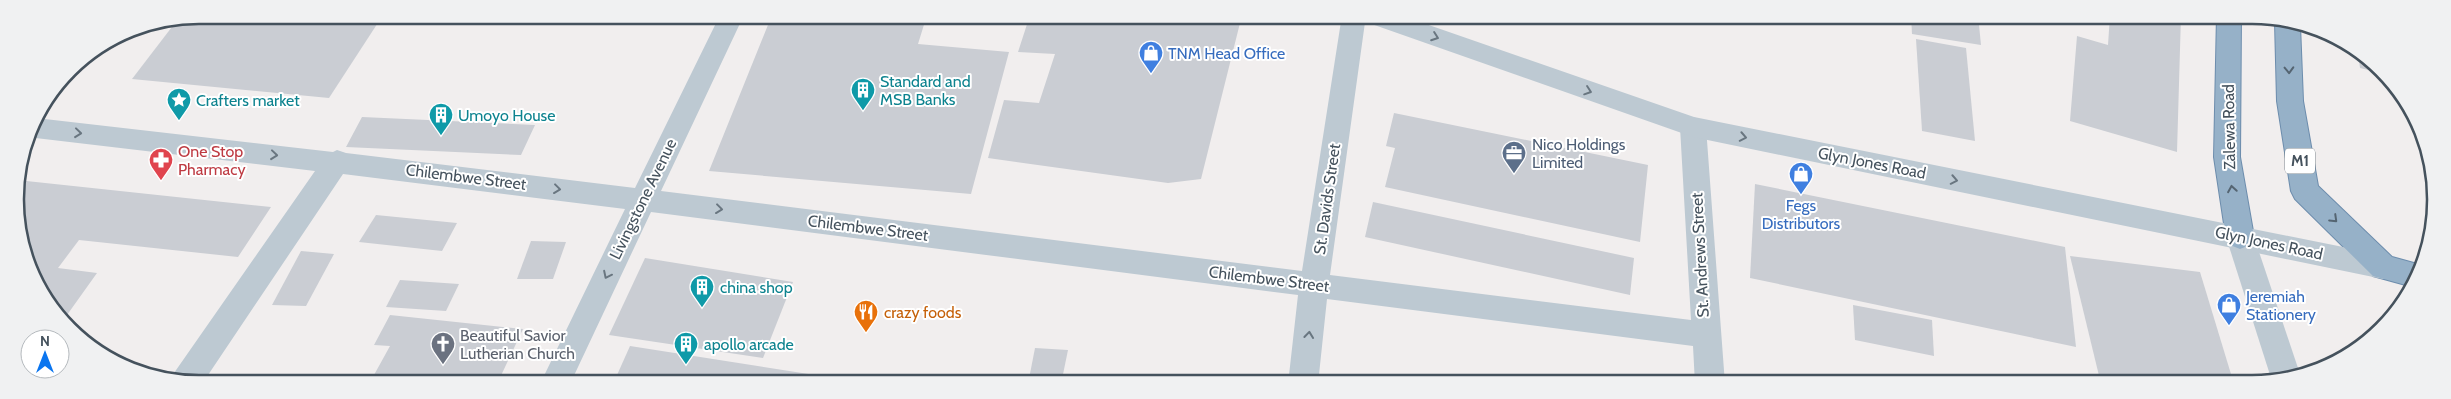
<svg xmlns="http://www.w3.org/2000/svg" width="2451" height="399" font-family="Cabin,sans-serif">
	<style>
		.building { fill: #cacdd3 }
		.lines { fill: none; stroke-linecap: round; stroke-linejoin: round }
		.trunk-casing { stroke: #6d8dad; stroke-width: 2 }
		.minor { fill: #bdc9d2; fill-rule: evenodd }
		.tertiary { fill: #bdc9d2; fill-rule: evenodd }
		.trunk { fill: #96b1c8; fill-rule: evenodd }
		.oneway { stroke: #697680 }
		.oneway2 { stroke: #556572 }
		.labels { text-anchor: middle; dominant-baseline: central; stroke-width: 4; stroke-linejoin: round; paint-order: stroke }
		.shield { fill: #fff; stroke: #7d868e; stroke-width: 1 }
		.shield-label { font-size: 15px; font-weight: bold; fill: #45525d }
		.shop-label { font-size: 16px; fill: #366cbe; stroke: #fff; text-anchor: start }
		.culture-label { font-size: 16px; fill: #0d838f; stroke: #fff; text-anchor: start }
		.street-label { font-size: 16px; fill: #45525d; stroke: #fff }
		.service-label { font-size: 16px; fill: #4e5e75; stroke: #fff; text-anchor: start }
		.health-label { font-size: 16px; fill: #be3a42; stroke: #fff; text-anchor: start }
		.food-label { font-size: 16px; fill: #c56008; stroke: #fff; text-anchor: start }
		.worship-label { font-size: 16px; fill: #5b616d; stroke: #fff; text-anchor: start }
		.rim { fill: none; stroke: #45525d; stroke-width: 2.5 }
	</style>
	<rect width="100%" height="100%" fill="#f1eeee"/>
	<g class="building">
		<path d="M200,15h183l-54,83 -197,-19 46,-60z"/>
		<path d="M772,15h155l-9,29 91,8 -38,142 -262,-23z"/>
		<path d="M1030,15h212l-41,164 -33,4 -180,-25 16,-58 35,3 16,-49 -37,-2z"/>
		<path d="M1911,15h67l3,30 -69,-11z"/>
		<path d="M2110,15h71l-4,137 -107,-31 7,-85 31,9z"/>
		<path d="M1916,39l50,9 9,93 -53,-10z"/>
		<path d="M2358,53l27,21 -25,-6z"/>
		<path d="M1394,113l254,52 -8,77 -255,-55 10,-39 -9,-2z"/>
		<path d="M362,117l173,8 -14,30 -175,-8z"/>
		<path d="M17,180l254,27 -33,50 -159,-17 -21,28 39,5 -35,49 -37,-63 -10,-71z"/>
		<path d="M1755,184l310,63 11,100 -326,-69z"/>
		<path d="M1373,202l261,56 -4,37 -265,-58z"/>
		<path d="M376,215l81,8 -15,28 -83,-9z"/>
		<path d="M531,241l35,1 -13,37h-36z"/>
		<path d="M301,251l33,3 -28,52 -34,-1z"/>
		<path d="M2070,256l130,16 34,112h-133z"/>
		<path d="M645,258l148,24 -30,76 -154,-23z"/>
		<path d="M400,280l59,4 -13,27 -60,-4z"/>
		<path d="M1853,305l79,15 2,36 -79,-16z"/>
		<path d="M390,315l133,14 -26,55h-128l21,-38 -16,-1z"/>
		<path d="M630,346l236,37v1h-253z"/>
		<path d="M1035,348l33,2 -7,34h-33z"/>
	</g>
	<g class="lines">
		<defs>
			<g id="trunk">
				<path d="M2217,15h24l-1,142 14,80 -4,8 -10,4 -10,-4 -4,-8 -12,-80z"/>
				<path d="M2276,19l24,6 3,76 15,85 74,71 29,8 -4,16 -4,6 -40,-11 -78,-77 -4,-8 -14,-90 -2,-79z"/>
			</g>
		</defs>
		<use href="#trunk" class="trunk-casing"/>
		<g class="minor">
			<path d="M720,15h24l-83,176 641,80 40,-256h24l-36,260 361,45 -11,-193 4,-7 9,-3 9,3 4,7 19,257h-30l-2,-38 -366,-47 -9,85h-30l10,-89 -647,-83 -81,172h-30l85,-175 -282,-35 -141,210h-15l-15,-5 2,-6 141,-202 -288,-34 2,-8 7,-11 297,34 4,-2 9,3 289,35z"/>
			<path d="M2240,225l10,4 4,8 46,137 -28,7 -1,-3 -45,-141 4,-8z"/>
		</g>
		<path class="tertiary" d="M1360,15h40l294,102 689,138 10,3 4,9 -4,9 -10,3 -690,-142 -330,-116z"/>
		<use href="#trunk" class="trunk"/>
	</g>
	<defs><path id="oneway-chevron" d="M-2-3.5L2.5 0L-2 3.5" fill="none" stroke-width="1.6" stroke-linecap="round" stroke-linejoin="round" transform="scale(1.25)"/></defs>
	<g class="oneway">
		<use href="#oneway-chevron" transform="translate(1435 37) rotate(20)"/>
		<use href="#oneway-chevron" transform="translate(1588 91) rotate(19)"/>
		<use href="#oneway-chevron" transform="translate(78 133) rotate(6)"/>
		<use href="#oneway-chevron" transform="translate(1743 137) rotate(11)"/>
		<use href="#oneway-chevron" transform="translate(274 155) rotate(6)"/>
		<use href="#oneway-chevron" transform="translate(1954 180) rotate(11)"/>
		<use href="#oneway-chevron" transform="translate(557 189) rotate(7)"/>
		<use href="#oneway-chevron" transform="translate(719 209) rotate(7)"/>
		<use href="#oneway-chevron" transform="translate(607 275) rotate(116)"/>
		<use href="#oneway-chevron" transform="translate(1309 335) rotate(-84)"/>
	</g>
	<g class="oneway2">
		<use href="#oneway-chevron" transform="translate(2289 70) rotate(88)"/>
		<use href="#oneway-chevron" transform="translate(2232 189) rotate(-99)"/>
		<use href="#oneway-chevron" transform="translate(2334 219) rotate(44)"/>
	</g>
	<defs>
		<symbol id="shop-pin" viewBox="-11 -11 22 30"><path d="M0 17L-7.5 6A9.5 9.5 0 1 1 7.5 6Z" fill="#3f7fe0" stroke="#fff"/><path d="M-5-2.5h2.3a2.7 3.5 0 0 1 5.4 0H5L5.5 6h-11ZM-1.5-2.5h3a1.5 2.3 0 0 0-3 0Z" fill="#fff"/></symbol>
		<symbol id="building-pin" viewBox="-11 -11 22 30"><path d="M0 17L-7.5 6A9.5 9.5 0 1 1 7.5 6Z" fill="#0f9aa8" stroke="#fff"/><path d="M-4-6H4V6H1V3H-1V6H-4ZM-2.5-4.3h1.7v1.8h-1.7ZM.8-4.3h1.7v1.8H.8ZM-2.5-1h1.7V.8h-1.7ZM.8-1h1.7V.8H.8Z" fill="#fff"/></symbol>
		<symbol id="sight-pin" viewBox="-11 -11 22 30"><path d="M0 17L-7.5 6A9.5 9.5 0 1 1 7.5 6Z" fill="#0f9aa8" stroke="#fff"/><path d="M0-6L1.8-2.2L6-1.7L2.9 1.2L3.7 5.4L0 3.3L-3.7 5.4L-2.9 1.2L-6-1.7L-1.8-2.2Z" fill="#fff"/></symbol>
		<symbol id="office-pin" viewBox="-11 -11 22 30"><path d="M0 17L-7.5 6A9.5 9.5 0 1 1 7.5 6Z" fill="#5c6f8a" stroke="#fff"/><path d="M-6-3h4V-5.5h4V-3h4V5H-6ZM-1-4.5V-3h2v-1.5ZM-6 0V1H6V0Z" fill="#fff"/></symbol>
		<symbol id="pharmacy-pin" viewBox="-11 -11 22 30"><path d="M0 17L-7.5 6A9.5 9.5 0 1 1 7.5 6Z" fill="#e0444e" stroke="#fff"/><path d="M-2-6h4v4h4v4h-4v4h-4v-4h-4v-4h4Z" fill="#fff"/></symbol>
		<symbol id="restaurant-pin" viewBox="-11 -11 22 30"><path d="M0 17L-7.5 6A9.5 9.5 0 1 1 7.5 6Z" fill="#e8710a" stroke="#fff"/><path d="M-5-6h1v4h1v-4h1v4h1v-4h1v5L-1.5 .5V6h-2V.5L-5-1ZM5-6V6H3V1.5H1.5Q1.5-4 5-6Z" fill="#fff"/></symbol>
		<symbol id="church-pin" viewBox="-11 -11 22 30"><path d="M0 17L-7.5 6A9.5 9.5 0 1 1 7.5 6Z" fill="#6b7280" stroke="#fff"/><path d="M-1.2-6h2.4v3.5h3.3v2.4h-3.3V6h-2.4V-.1h-3.3v-2.4h3.3Z" fill="#fff"/></symbol>
	</defs>
	<g fill-rule="evenodd">
		<use href="#shop-pin" x="1137" y="39" width="28" height="38"/>
		<use href="#building-pin" x="849" y="76" width="28" height="38"/>
		<use href="#sight-pin" x="165" y="86" width="28" height="38"/>
		<use href="#building-pin" x="427" y="101" width="28" height="38"/>
		<use href="#office-pin" x="1500" y="139" width="28" height="38"/>
		<use href="#pharmacy-pin" x="147" y="146" width="28" height="38"/>
		<use href="#shop-pin" x="1787" y="160" width="28" height="38"/>
		<use href="#building-pin" x="688" y="273" width="28" height="38"/>
		<use href="#shop-pin" x="2215" y="291" width="28" height="38"/>
		<use href="#restaurant-pin" x="852" y="298" width="28" height="38"/>
		<use href="#church-pin" x="429" y="330" width="28" height="38"/>
		<use href="#building-pin" x="672" y="330" width="28" height="38"/>
	</g>
	<g class="labels">
		<rect class="shield" x="2285" y="148.5" width="30" height="25" rx="4"/>
		<g class="shield-label">
			<text x="2300" y="161">M1</text>
		</g>
		<g class="shop-label">
			<text x="1168" y="53">TNM Head Office</text>
			<text x="1801" y="205" text-anchor="middle">Fegs<tspan x="1801" dy="18">Distributors</tspan></text>
			<text x="2246" y="296">Jeremiah<tspan x="2246" dy="18">Stationery</tspan></text>
		</g>
		<g class="culture-label">
			<text x="880" y="81">Standard and<tspan x="880" dy="18">MSB Banks</tspan></text>
			<text x="196" y="100">Crafters market</text>
			<text x="458" y="115">Umoyo House</text>
			<text x="720" y="287">china shop</text>
			<text x="704" y="344">apollo arcade</text>
		</g>
		<g class="street-label">
			<text transform="translate(2229 127) rotate(-91)">Zalewa Road</text>
			<text transform="translate(1872 163) rotate(11)">Glyn Jones Road</text>
			<text transform="translate(466 177) rotate(7)">Chilembwe Street</text>
			<text transform="translate(643 199) rotate(-64)">Livingstone Avenue</text>
			<text transform="translate(1327 199) rotate(-82)">St. Davids Street</text>
			<text transform="translate(868 228) rotate(7)">Chilembwe Street</text>
			<text transform="translate(2269 243) rotate(12)">Glyn Jones Road</text>
			<text transform="translate(1700 255) rotate(-93)">St. Andrews Street</text>
			<text transform="translate(1269 279) rotate(7)">Chilembwe Street</text>
		</g>
		<g class="service-label">
			<text x="1532" y="144">Nico Holdings<tspan x="1532" dy="18">Limited</tspan></text>
		</g>
		<g class="health-label">
			<text x="178" y="151">One Stop<tspan x="178" dy="18">Pharmacy</tspan></text>
		</g>
		<g class="food-label">
			<text x="884" y="312">crazy foods</text>
		</g>
		<g class="worship-label">
			<text x="460" y="335">Beautiful Savior<tspan x="460" dy="18">Lutherian Church</tspan></text>
		</g>
	</g>
	<path d="M0 0H2451V399H0ZM199 24H2252A175 175 0 0 1 2427 199V200A175 175 0 0 1 2252 375H199A175 175 0 0 1 24 200V199A175 175 0 0 1 199 24Z" fill="#f0f1f2" fill-rule="evenodd"/>
	<path class="rim" d="M199 24H2252A175 175 0 0 1 2427 199V200A175 175 0 0 1 2252 375H199A175 175 0 0 1 24 200V199A175 175 0 0 1 199 24Z"/>
	<g transform="translate(45 354)"><circle r="24" fill="#ffffff" stroke="#b5babe"/>
	<path d="M0-4L9 19L0 12L-9 19Z" fill="#0a75ef"/>
	<text y="-8" font-size="14" font-weight="bold" text-anchor="middle" fill="#45525d">N</text>
	</g>
</svg>
